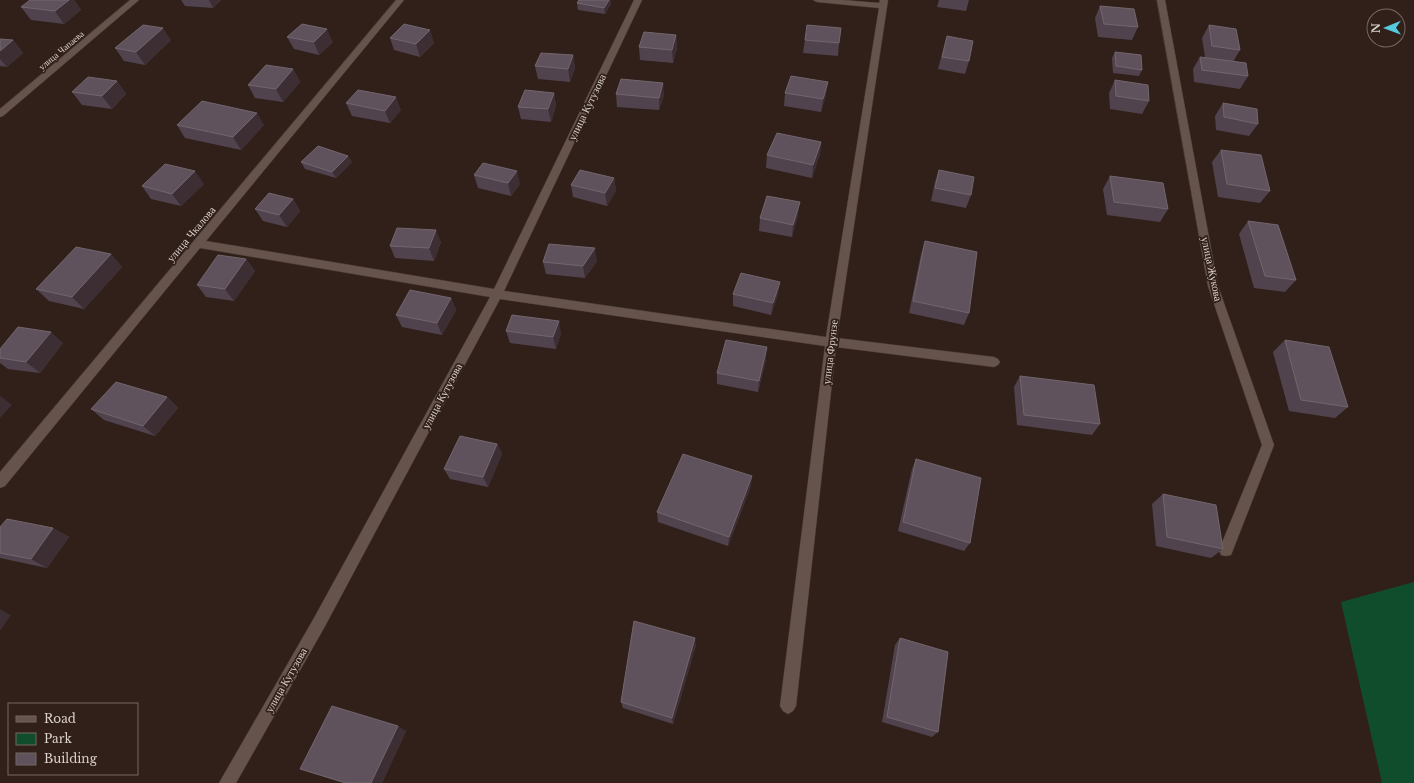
<svg xmlns="http://www.w3.org/2000/svg" width="1414" height="783" font-family="'Libre Baskerville',serif">
	<style>
		.green { fill: #104d2d }
		.lines { fill: none; stroke-linecap: round; stroke-linejoin: round }
		.minor-casing { stroke: #473a35; stroke-width: 1 }
		.minor { fill: #66534b; fill-rule: evenodd }
		.wall { fill: #50434e }
		.shaded-wall { fill: #3d2e33 }
		.building { fill: #5f525c; stroke: #72666e }
		.labels { text-anchor: middle; dominant-baseline: central; stroke-width: 3.5; stroke-linejoin: round; paint-order: stroke }
		.far-street-label { font-size: 9px; fill: #dcd1cc; stroke: #302019 }
		.street-label { font-size: 11px; fill: #dcd1cc; stroke: #302019 }
	</style>
	<rect width="100%" height="100%" fill="#302019"/>
	<path class="green" d="M1414,582v201h-32l-41,-181z"/>
	<g class="lines">
		<defs>
			<g id="minor">
				<path d="M130,0h9l-136,116 -3,1v-8z"/>
				<path d="M396,0h8l-198,241 288,48 140,-289h8l-138,291 322,46 53,-329 -62,-6 -4,-2h30l36,3 1,-3h8l-51,338 157,19 4,2 2,3 -2,3 -4,2 -158,-20 -40,359 -3,5 -5,3 -5,-3 -3,-5 45,-360 -325,-47 -176,329 -88,155h-17l95,-165 176,-321 -290,-49 -195,238 -5,2v-16z"/>
				<path d="M1157,0h8l53,286 56,159 -41,105 -2,5 -5,1 -5,-1 -2,-5 43,-105 -54,-159z"/>
			</g>
		</defs>
		<use href="#minor" class="minor-casing"/>
		<use href="#minor" class="minor"/>
	</g>
	<g class="wall">
		<path d="M30,0h44l7,10 -17,14 -33,-4 -10,-13z"/>
		<path d="M181,0h40l-8,8 -28,-2z"/>
		<path d="M579,0h32v4l-6,10 -27,-4 -1,-7z"/>
		<path d="M939,0h30l-3,11 -29,-4z"/>
		<path d="M1100,6l38,21 -6,13 -34,-3 -3,-19z"/>
		<path d="M807,25l32,18 -1,13 -35,-3z"/>
		<path d="M1209,25l31,25 -7,12 15,14 -8,13 -46,-7 -1,-13 7,-12h5l-3,-19z"/>
		<path d="M676,35l1,13 -4,15 -33,-3 -1,-13z"/>
		<path d="M947,36l22,25 -4,13 -27,-5z"/>
		<path d="M287,37l46,5 -14,13 -25,-6z"/>
		<path d="M390,38l44,5 -14,14 -26,-7z"/>
		<path d="M0,39l13,1 10,13 -16,14 -7,-1z"/>
		<path d="M171,40l-26,25 -21,-4 -9,-13z"/>
		<path d="M1115,52l27,18 -3,6 -26,-3 -1,-15z"/>
		<path d="M573,55l2,13 -5,14 -32,-3 -3,-13z"/>
		<path d="M293,69l7,13 -17,20 -28,-4 -7,-13z"/>
		<path d="M1115,80l34,21 -7,13 -32,-5 -1,-16z"/>
		<path d="M117,81l9,13 -14,15 -30,-4 -10,-13z"/>
		<path d="M554,93l2,13 -5,16 -30,-3 -3,-12z"/>
		<path d="M785,93l41,2 -5,17 -37,-6z"/>
		<path d="M616,94l48,1 -5,15 -42,-3z"/>
		<path d="M346,103l55,7 -11,13 -38,-7z"/>
		<path d="M1223,103l35,21 -9,12 -33,-6 -1,-14z"/>
		<path d="M177,125h87l-23,25 -56,-12z"/>
		<path d="M821,142l-1,12 -8,24 -46,-10 1,-13z"/>
		<path d="M1221,150l49,41 -10,12 -42,-6 -6,-35z"/>
		<path d="M348,156l4,6 -16,16 -31,-9 -4,-7z"/>
		<path d="M939,170l32,25 -5,13 -35,-7 4,-19z"/>
		<path d="M474,175l46,9 -9,12 -33,-8z"/>
		<path d="M1110,176l58,33 -8,13 -53,-7 -4,-26z"/>
		<path d="M614,178l2,13 -9,15 -34,-9 -2,-12z"/>
		<path d="M204,184l-23,22 -30,-7 -9,-13z"/>
		<path d="M293,199l7,12 -13,16 -24,-6 -8,-12z"/>
		<path d="M798,215l-6,22 -33,-6 1,-13z"/>
		<path d="M1248,221l48,59 -11,12 -31,-4 -15,-54z"/>
		<path d="M925,241l44,72 -5,12 -55,-12 12,-59z"/>
		<path d="M441,242l-7,19 -39,-3 -5,-12z"/>
		<path d="M111,254l11,13 -38,42 -35,-8 -13,-12z"/>
		<path d="M246,259l9,12 -21,30 -28,-4 -9,-12z"/>
		<path d="M597,261l-12,17 -39,-4 -3,-12z"/>
		<path d="M733,294h45l-7,21 -38,-9z"/>
		<path d="M451,298l5,12 -14,25 -40,-8 -6,-12z"/>
		<path d="M506,331l55,2 -5,16 -46,-6z"/>
		<path d="M1285,340l63,67 -13,11 -46,-7 -16,-59z"/>
		<path d="M63,343l-23,30 -32,-4 -8,-6v-14z"/>
		<path d="M766,359l-8,33 -41,-8v-11z"/>
		<path d="M1020,376l80,48 -8,11 -75,-10 -3,-38z"/>
		<path d="M167,397l11,11 -23,28 -51,-16 -13,-11z"/>
		<path d="M497,444l5,10 -14,33 -38,-8 -6,-10z"/>
		<path d="M916,459l54,84 -6,8 -66,-20 14,-62z"/>
		<path d="M751,486l-23,60 -70,-24 -1,-10z"/>
		<path d="M1163,494l60,55 -12,9 -55,-12 -4,-42z"/>
		<path d="M0,527l53,1 16,9 -22,31 -47,-10z"/>
		<path d="M900,638l38,94 -6,5 -50,-15 13,-77z"/>
		<path d="M696,645l-23,79 -50,-16 -2,-6z"/>
		<path d="M406,731l-24,52h-38l-44,-14z"/>
	</g>
	<g class="shaded-wall">
		<path d="M69,0h5l7,10 -17,14 -9,-13z"/>
		<path d="M209,0h12l-8,8z"/>
		<path d="M609,0h2v4l-6,10 -1,-6z"/>
		<path d="M163,28l8,12 -26,25 -9,-13z"/>
		<path d="M327,29l6,13 -14,13 -5,-13z"/>
		<path d="M430,30l4,13 -14,14 -4,-13z"/>
		<path d="M676,35l1,13 -4,15 -1,-13z"/>
		<path d="M13,40l10,13 -16,14 -7,-8v-8z"/>
		<path d="M573,55l2,13 -5,14 -2,-13z"/>
		<path d="M293,69l7,13 -17,20 -7,-13z"/>
		<path d="M117,81l9,13 -14,15 -10,-13z"/>
		<path d="M828,82l-2,13 -5,17 2,-13z"/>
		<path d="M663,83l1,12 -5,15v-12z"/>
		<path d="M554,93l2,13 -5,16 -3,-13z"/>
		<path d="M396,97l5,13 -11,13 -5,-12z"/>
		<path d="M257,113l7,12 -23,25 -8,-13z"/>
		<path d="M821,142l-1,12 -8,24 1,-13z"/>
		<path d="M348,156l4,6 -16,16 -4,-6z"/>
		<path d="M195,171l9,13 -23,22 -9,-12z"/>
		<path d="M517,171l3,13 -9,12 -3,-13z"/>
		<path d="M614,178l2,13 -9,15 -2,-13z"/>
		<path d="M293,199l7,12 -13,16 -8,-12z"/>
		<path d="M800,202l-2,13 -6,22 1,-12z"/>
		<path d="M436,230l5,12 -7,19 -5,-13z"/>
		<path d="M595,248l2,13 -12,17 -2,-12z"/>
		<path d="M111,254l11,13 -38,42 -12,-12z"/>
		<path d="M246,259l9,12 -21,30 -9,-12z"/>
		<path d="M780,282l-2,12 -7,21 2,-12z"/>
		<path d="M451,298l5,12 -14,25 -5,-12z"/>
		<path d="M559,321l2,12 -5,16 -3,-12z"/>
		<path d="M51,332l12,11 -23,30 -14,-11z"/>
		<path d="M767,347l-1,12 -8,33 1,-11z"/>
		<path d="M0,396l12,9 -12,13z"/>
		<path d="M167,397l11,11 -23,28 -12,-10z"/>
		<path d="M497,444l5,10 -14,33 -5,-10z"/>
		<path d="M752,476l-1,10 -23,60 1,-9z"/>
		<path d="M53,528l16,9 -22,31 -16,-9z"/>
		<path d="M0,609l11,6 -11,16z"/>
		<path d="M695,638l1,7 -23,79 -1,-6z"/>
		<path d="M398,726l8,5 -24,52h-11z"/>
	</g>
	<g class="building">
		<path d="M30,0h39l-14,11 -34,-4z"/>
		<path d="M579,0h30l-5,8 -27,-5z"/>
		<path d="M1100,6l34,3 4,18 -34,-3z"/>
		<path d="M302,24l25,5 -13,13 -27,-5z"/>
		<path d="M404,24l26,6 -14,14 -26,-6z"/>
		<path d="M143,25l20,3 -27,24 -21,-4z"/>
		<path d="M807,25l34,3 -2,15 -34,-3z"/>
		<path d="M1209,25l27,4 4,21 -28,-4z"/>
		<path d="M644,32l32,3 -4,15 -33,-3z"/>
		<path d="M947,36l26,5 -4,20 -27,-4z"/>
		<path d="M0,39l13,1 -13,11z"/>
		<path d="M1115,52l26,3 1,15 -26,-4z"/>
		<path d="M541,53l32,2 -5,14 -33,-3z"/>
		<path d="M1200,57l46,6 2,13 -46,-6z"/>
		<path d="M266,65l27,4 -17,20 -28,-4z"/>
		<path d="M791,76l37,6 -5,17 -38,-6z"/>
		<path d="M88,77l29,4 -15,15 -30,-4z"/>
		<path d="M621,79l42,4 -4,15 -43,-4z"/>
		<path d="M1115,80l33,5 1,16 -33,-5z"/>
		<path d="M358,90l38,7 -11,14 -39,-8z"/>
		<path d="M525,90l29,3 -6,16 -30,-2z"/>
		<path d="M202,101l55,12 -24,24 -56,-12z"/>
		<path d="M1223,103l34,6 1,15 -34,-7z"/>
		<path d="M777,133l44,9 -8,23 -46,-10z"/>
		<path d="M318,146l30,10 -16,16 -31,-10z"/>
		<path d="M1221,150l40,5 9,36 -43,-7z"/>
		<path d="M483,163l34,8 -9,12 -34,-8z"/>
		<path d="M165,164l30,7 -23,23 -30,-8z"/>
		<path d="M580,170l34,8 -9,15 -34,-8z"/>
		<path d="M939,170l35,7 -3,18 -36,-7z"/>
		<path d="M1110,176l53,7 5,26 -54,-7z"/>
		<path d="M269,193l24,6 -14,16 -24,-6z"/>
		<path d="M767,196l33,6 -7,23 -33,-7z"/>
		<path d="M1248,221l30,4 18,55 -31,-4z"/>
		<path d="M397,228l39,2 -7,18 -39,-2z"/>
		<path d="M925,241l52,11 -8,61 -56,-12z"/>
		<path d="M549,244l46,4 -12,18 -40,-4z"/>
		<path d="M76,247l35,7 -39,43 -36,-8z"/>
		<path d="M218,255l28,4 -21,30 -28,-4z"/>
		<path d="M741,273l39,9 -7,21 -40,-9z"/>
		<path d="M410,290l41,8 -14,25 -41,-8z"/>
		<path d="M512,315l47,6 -6,16 -47,-6z"/>
		<path d="M18,327l33,5 -25,30 -26,-4v-9z"/>
		<path d="M726,340l41,7 -8,34 -42,-8z"/>
		<path d="M1285,340l44,7 19,60 -47,-7z"/>
		<path d="M1020,376l74,9 6,39 -76,-9z"/>
		<path d="M116,382l51,15 -24,29 -52,-17z"/>
		<path d="M460,436l37,8 -14,33 -39,-8z"/>
		<path d="M683,454l69,22 -23,61 -72,-25z"/>
		<path d="M916,459l65,19 -11,65 -67,-21z"/>
		<path d="M1163,494l53,11 7,44 -56,-12z"/>
		<path d="M7,519l46,9 -22,31 -31,-6v-26z"/>
		<path d="M634,621l61,17 -23,80 -51,-16z"/>
		<path d="M900,638l48,14 -10,80 -51,-15z"/>
		<path d="M332,706l66,20 -27,57h-25l-46,-14z"/>
	</g>
	<g class="labels">
		<g class="far-street-label">
			<text transform="translate(61 50) rotate(-40)">улица Чапаева</text>
		</g>
		<g class="street-label">
			<text transform="translate(587 107) rotate(-64)">улица Кутузова</text>
			<text transform="translate(191 234) rotate(-50)">улица Чкалова</text>
			<text transform="translate(1212 269) rotate(78)">улица Жукова</text>
			<text transform="translate(830 352) rotate(-83)">улица Фрунзе</text>
			<text transform="translate(442 396) rotate(-62)">улица Кутузова</text>
			<text transform="translate(286 680) rotate(-60)">улица Кутузова</text>
		</g>
	</g>
	<rect x="8" y="703" width="130" height="72" fill="#302019" stroke="#756761"/>
	<rect x="16" y="716" width="20" height="6" fill="#66534b" stroke="#756761"/>
	<text x="44" y="723" font-size="12" fill="#dcd1cc">Road</text>
	<rect x="16" y="733" width="20" height="12" fill="#104d2d" stroke="#756761"/>
	<text x="44" y="743" font-size="12" fill="#dcd1cc">Park</text>
	<rect x="16" y="753" width="20" height="12" fill="#5f525c" stroke="#756761"/>
	<text x="44" y="763" font-size="12" fill="#dcd1cc">Building</text>
	<g transform="translate(1386 28) rotate(269)"><circle r="19" fill="#302019" stroke="#756761"/>
	<path d="M0-3L7 15L0 10L-7 15Z" fill="#55cadf"/>
	<text y="-6" font-size="11" font-weight="bold" text-anchor="middle" fill="#dcd1cc">N</text>
	</g>
</svg>
